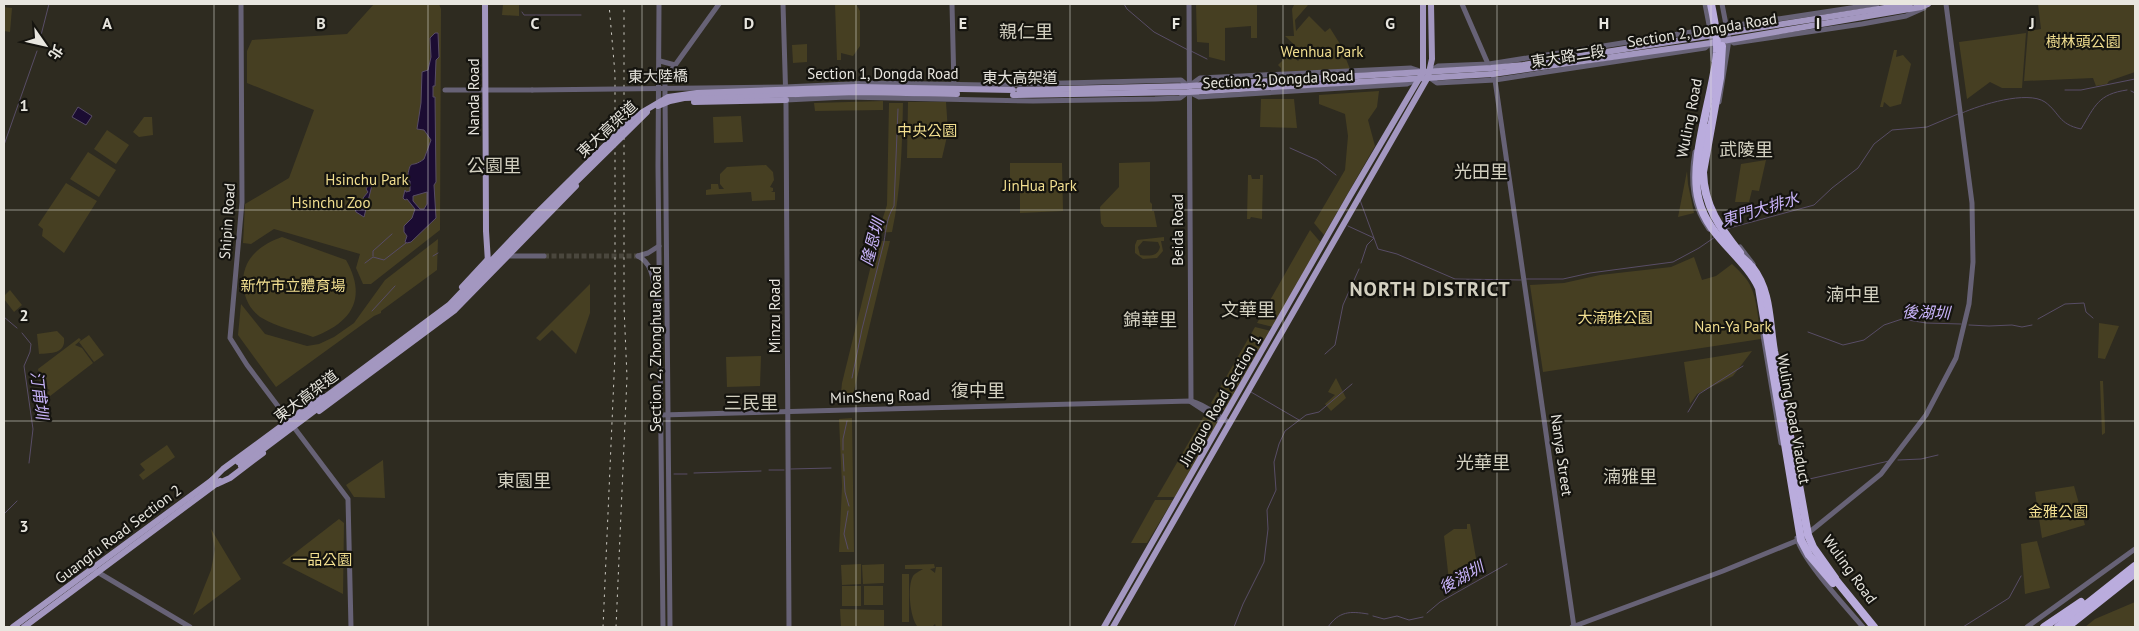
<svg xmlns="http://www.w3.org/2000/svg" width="2139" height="631" font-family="'PT Sans','Noto Sans TC',sans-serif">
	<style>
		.green { fill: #463f22; fill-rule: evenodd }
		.water { fill: #1b0c32; stroke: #584d66; fill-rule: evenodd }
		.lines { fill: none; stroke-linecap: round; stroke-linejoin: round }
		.stream { stroke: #584d66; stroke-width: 1 }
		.minor-tunnel { stroke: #4a473d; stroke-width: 5; stroke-dasharray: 5 2.5; stroke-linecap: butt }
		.minor { stroke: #676276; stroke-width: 5 }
		.major { stroke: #a397c0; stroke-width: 6 }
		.highway { stroke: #baacdd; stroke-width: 8 }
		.rail { stroke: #cac8c0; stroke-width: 1; stroke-dasharray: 2.5 5; stroke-linecap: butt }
		.minor-bridge { stroke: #676276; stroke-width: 5 }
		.major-bridge { stroke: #a397c0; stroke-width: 6 }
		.highway-bridge { stroke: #baacdd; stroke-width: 8 }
		.grid { fill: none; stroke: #e8e6df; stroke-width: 1; stroke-opacity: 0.55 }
		.labels { text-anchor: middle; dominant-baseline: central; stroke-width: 4.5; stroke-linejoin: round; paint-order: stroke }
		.street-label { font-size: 15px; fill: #e8e6df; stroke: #15140f }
		.park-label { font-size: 15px; fill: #f2df90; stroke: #15140f }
		.water-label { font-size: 16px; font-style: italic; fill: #c7b2f8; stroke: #15140f }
		.quarter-label { font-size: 18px; fill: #d3d0c0; stroke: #15140f }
		.district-label { font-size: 20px; font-weight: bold; letter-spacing: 1px; fill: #d3d0c0; stroke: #15140f }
		.grid-label { font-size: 16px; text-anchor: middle; font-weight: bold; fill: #e8e6df; stroke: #15140f; stroke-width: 4.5; stroke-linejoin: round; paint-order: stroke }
	</style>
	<rect width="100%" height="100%" fill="#2e2b20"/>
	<g class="green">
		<path d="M374,4h65l2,5 -1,221 -69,54h-8l-7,-16 4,-14 -86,-25 -23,15 -8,-1 2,-39 44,-26 25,-68 -67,-27v-32l5,-11 95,-6z"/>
		<path d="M503,4h16v12l-17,-1z"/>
		<path d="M835,4h21l4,7v35l-7,10 -12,-3v7h-4z"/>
		<path d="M1196,4h61v34h-6v-12l-26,2v33l-16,-4v-14l-12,-1z"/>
		<path d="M1292,4l16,1 -13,15 1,11 13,-15 16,16 5,-4 10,16 10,25 -69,3v-4l-3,-3 8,-8 5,3 3,-3 4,4 6,-7 -19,-18h9l-2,-27 2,-4z"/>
		<path d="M2038,4h97v68l-26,9 -2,3 -11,2 -3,-8 -69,3 4,-50 13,-2z"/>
		<path d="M4,7l8,1 -2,24 -6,-1z"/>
		<path d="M2026,33l-4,55h-20l-12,-6 -23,17 -8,-57z"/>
		<path d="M807,44v18l-14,1 -1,-18z"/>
		<path d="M1894,50h3l-1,7 7,-2 8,9 -10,40 -11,3 -6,-5 -1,5h-3z"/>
		<path d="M1379,91l-2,16 -9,13 7,26 -51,89 -10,-12 31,-53 3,-34 -3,-22 -26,-10v-9z"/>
		<path d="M1261,99h33l3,29 -37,-1z"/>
		<path d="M883,101v9l-68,1 -1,-8z"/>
		<path d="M908,102h38l2,30 -6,26h-35z"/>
		<path d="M889,103h14c-1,44 -2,86 -11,129l-14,1 9,-28z"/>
		<path d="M741,116l2,26 -29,1 -1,-26z"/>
		<path d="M144,117h8l1,18 -14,2 -6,-5z"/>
		<path d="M107,130l22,15 -13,19 -22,-15z"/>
		<path d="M88,152l28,18 -17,27 -29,-18z"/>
		<path d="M1766,160l-7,31 -7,-1 -3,12h-14l6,-38z"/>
		<path d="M1150,162v40l2,2v7h2l3,16h-53l-3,-4 -1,-16 19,-20v-24z"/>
		<path d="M1010,163h52l1,48 -43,2v-20h-3l-1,-5 -6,-1z"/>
		<path d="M766,165l7,7 1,8 -4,7 3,1v3l-2,1h4v8l-23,1 -1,-9 -45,3v-5l5,-1v-5h7l1,5h5l-4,-5v-10l7,-7z"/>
		<path d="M1687,171l1,13 6,29 -16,4z"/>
		<path d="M1248,175h3l1,4h8v-4h3l-1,44 -11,-2 -1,2h-3z"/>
		<path d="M66,183l31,18 -33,52 -22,-17 1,-7 -5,-4z"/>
		<path d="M1310,230l12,14 -49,83 -16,-4z"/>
		<path d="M282,237l64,23c22,39 5,63 -33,77 -16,-6 -36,-10 -51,-19 -20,-12 -26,-44 -9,-63 8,-9 18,-14 29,-18z"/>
		<path d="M1164,237v4h-3l2,10 -6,7 -14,1 -8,-6v-8l2,-5zM1143,241l15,1 2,5c-2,10 -12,9 -20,8l-2,-8z"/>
		<path d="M438,239l-1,31 -56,41v2l-7,3 -98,71 -38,-52 3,-31 24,30 42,12 12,-2 15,-7 20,-14 31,-43z"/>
		<path d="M877,241h13l-39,162h-11l2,-20z"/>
		<path d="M1694,257l8,23 14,-4 16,-12c7,7 14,13 18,21 8,15 8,38 11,54l-218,33 -13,-87 34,-2 36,-8 71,-8z"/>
		<path d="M590,284v29l-14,41 -24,-24 -12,11 -4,-3z"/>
		<path d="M10,290l12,15 -8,7 -10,-13v-3z"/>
		<path d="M2099,323l20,3 -14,33 -7,-1z"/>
		<path d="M1255,327l16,4 -46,80 -14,-8z"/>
		<path d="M57,331l7,7c2,16 -13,15 -25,16l-2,-20z"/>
		<path d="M89,335l15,20 -10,7 -15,-20z"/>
		<path d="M79,338l2,2 -6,5 7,3 11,15 -52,40 -3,-3 12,-10c-14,-6 -9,-10 -12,-21z"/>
		<path d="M1752,351l-19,25 -36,18 -7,10 -6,-42z"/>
		<path d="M761,356l-1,30 -33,1 -1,-30z"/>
		<path d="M1336,378l10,20 -15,13 -6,-7 10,-9 -7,-3z"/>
		<path d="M2100,381h3l2,47v5l-3,2z"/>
		<path d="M1204,416l14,7 -43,74h-18z"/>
		<path d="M852,418l2,134h-15l3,-66 -3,-67z"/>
		<path d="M167,445l8,12 -32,23 -4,-5 6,-5 -5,-6z"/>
		<path d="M383,460l2,38 -31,-1 -8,-12z"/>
		<path d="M2074,486l11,39 -43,13 -7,-46z"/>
		<path d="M1155,500h18l-26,43h-16z"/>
		<path d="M339,519l5,4 -1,71 -61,-31z"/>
		<path d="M1467,524h3l9,51 -4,-1 -11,7 -10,-3 -5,3 -5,-45 10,-7h13z"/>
		<path d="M211,529l30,50 -48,36 18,-45 4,-21z"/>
		<path d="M2037,541l13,47 -25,6 -4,-50z"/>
		<path d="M861,564v20l-19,1 -1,-20z"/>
		<path d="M884,564v19l-21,1 -1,-19z"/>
		<path d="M934,564l1,4 -5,1 5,4 1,-6h6v60h-6l-1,-3 -3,3h-14c-8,-8 -11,-41 -5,-51 2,-3 7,-5 10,-7h-18v-4z"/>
		<rect x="902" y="574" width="7" height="48"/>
		<rect x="842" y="586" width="19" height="20"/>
		<rect x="864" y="586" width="19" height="19"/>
		<path d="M2135,602v25h-50l10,-8z"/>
		<path d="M840,609l44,1v17h-43z"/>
	</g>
	<g class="water">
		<path d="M435,33h3l1,24 -3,3 -1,26h-2v11h2l1,85 -2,3 2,33 -25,24 -4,1 -2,-1 2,-6 -3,-4v-6l8,-8 3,-9 -8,-10 -2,1 -2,-2 2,-8 1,2 4,-1v-10l-3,-1c4,-24 3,-10 17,-21l7,-19 -7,-10 -7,-1 4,-26 1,-31 6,-2 3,-13 -1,-19zM427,192v12l-3,5h-4l-7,-8v-5z"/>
		<path d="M78,107l14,9 -6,9 -14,-8z"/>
		<path d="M369,184l3,1 -8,32 -8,-5 -1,-3 5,-6 5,-2 -2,-3 5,-6 -2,-3z"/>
	</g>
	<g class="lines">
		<g class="stream">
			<path d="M1124,4l3,5 27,23 34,18"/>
			<path d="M522,12l2,3h57"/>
			<path d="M39,43l10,-39"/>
			<path d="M1191,51l16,8"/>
			<path d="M2065,90h16l54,-11"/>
			<path d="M2131,91l4,2"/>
			<path d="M1962,113c18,-8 65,-23 83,-11 15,11 13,22 36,27 14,-23 17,-35 46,-39"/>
			<path d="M4,145l33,-94"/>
			<path d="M1290,148l27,12 19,15"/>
			<path d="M1360,200l18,49 19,5 58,25 66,1"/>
			<path d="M1348,226l26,12 -7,7 -6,18"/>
			<path d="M1726,229l88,-24 18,-17 26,-20 16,-24 18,-14 35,-3 31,-13"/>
			<path d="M373,256v-5l19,-17"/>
			<path d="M433,256l5,-3"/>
			<path d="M365,263l8,-6 11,3 22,-17"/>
			<path d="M1525,279h38l27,-6 83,-11 26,-14 16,-11"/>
			<path d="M372,311l23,-25"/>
			<path d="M4,317l13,11"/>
			<path d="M2038,319l27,-15 19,-1 2,9 7,6"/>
			<path d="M1969,325l20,1 23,-1 10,2 10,-2"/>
			<path d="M1808,332l35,13 21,-5 20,-15 18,-6 24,4 35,1"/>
			<path d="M22,333l9,11 -1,8 -6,14 9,63 -4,34"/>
			<path d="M1325,354l10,-9 8,-40 16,-36"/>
			<path d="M852,378l10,-49 22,-87c2,-13 3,-25 10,-36l4,-97"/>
			<path d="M1251,392l48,28"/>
			<path d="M1688,412l11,-18 44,-28"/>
			<path d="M843,450v-11l4,-18"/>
			<path d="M843,454l1,17"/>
			<path d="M1898,460l23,-1 17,-4"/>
			<path d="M791,469l40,-1"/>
			<path d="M769,470h15"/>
			<path d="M694,473l67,-2"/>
			<path d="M674,474h13"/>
			<path d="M844,476l1,16 4,14"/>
			<path d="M1805,480l84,-19"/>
			<path d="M848,511l-4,23 4,15"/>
			<path d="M4,514l13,-13"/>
			<path d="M1427,613l13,-11 67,-38"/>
			<path d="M1373,616l11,3 13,-3 12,4 14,-3"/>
			<path d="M1234,627l9,-23 21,-42 4,-33 -1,-19 9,-20 -2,-28 5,-18 6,-13 21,-16 13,-3 33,-28"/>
			<path d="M1328,627c11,-16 22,-16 40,-13"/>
			<path d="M1963,627l46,-29 12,-22"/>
		</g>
		<path class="minor-tunnel" d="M544,256h94"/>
		<g class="minor">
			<path d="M241,4l1,198 -12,136 17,27 101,134 3,128"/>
			<path d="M659,4l-1,162 5,461"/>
			<path d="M783,4l3,100 3,523"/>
			<path d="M952,4l2,83"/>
			<path d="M1189,4l2,397"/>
			<path d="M1462,4l33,76 79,547"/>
			<path d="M1705,4l6,31 2,25"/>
			<path d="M1728,32l3,-6 146,-22"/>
			<path d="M1729,40l5,3 128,-19 44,-8 18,-8"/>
			<path d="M660,61l15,4"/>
			<path d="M1430,71l8,-5 51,-2 215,-34 7,5"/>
			<path d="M660,73l5,7v14l5,533"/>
			<path d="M1430,78l7,5 58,-3 210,-32 6,-5"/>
			<path d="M663,82l56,-78"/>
			<path d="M1189,86l11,-8 211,-10 9,3"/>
			<path d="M785,87l87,-4 114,2 195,-5 7,6"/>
			<path d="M445,90h87"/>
			<path d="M1189,92l10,5 208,-13 11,-5"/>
			<path d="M786,100l60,-3 187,4 122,-2 25,-1 8,-6"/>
			<path d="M1719,102l10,-62 -7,-36"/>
			<path d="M1695,152c-5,27 -3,54 14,77"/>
			<path d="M1740,247l13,17"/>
			<path d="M507,256h37"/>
			<path d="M638,256c19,10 14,33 21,50"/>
			<path d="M638,256l10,-3 11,-7"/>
			<path d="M1763,335l18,108"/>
			<path d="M1191,402l26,17 6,1"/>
			<path d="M661,415l530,-14c16,4 26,15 39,22"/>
			<path d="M1797,538c5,22 50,70 66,89"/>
			<path d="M94,570l96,57"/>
			<path d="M1572,627l151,-56 78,-32 80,-65 45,-59 30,-57 13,-54 4,-42 -1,-59 -26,-199"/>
			<path d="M2027,627l108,-78"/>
		</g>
		<g class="major">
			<path d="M485,4l1,227 2,31"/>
			<path d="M1019,90l169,-4 303,-18 32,-3 387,-61"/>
			<path d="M1013,95l176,-3 304,-18 218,-31 210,-36 7,-3"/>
			<path d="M462,287l26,-28"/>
			<path d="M319,411l136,-101 121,-124"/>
			<path d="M212,480l11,-11 99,-73"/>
			<path d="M217,484l13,-6 33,-25"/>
			<path d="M13,627l202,-149"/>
			<path d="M24,627l196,-146"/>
			<path d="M1104,627l246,-431 73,-124v-68"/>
			<path d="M1113,627l315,-550 4,-18 -1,-55"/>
		</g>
		<g class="highway">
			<path d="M1700,166l7,-38"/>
			<path d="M1703,172c1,34 17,56 37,81"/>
			<path d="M1734,250l15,14"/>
			<path d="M1831,574l43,53"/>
			<path d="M2044,627l37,-25"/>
			<path d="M2058,627l77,-61"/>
			<path d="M2067,627l68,-54"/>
		</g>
		<g class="rail">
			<path d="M603,627l12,-273v-280l-6,-70"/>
			<path d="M616,627l11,-250 -3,-70v-303"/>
		</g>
		<path class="minor-bridge" d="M532,90l253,-3"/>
		<g class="major-bridge">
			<path d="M694,102l92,-2"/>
			<path d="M658,106l12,-5 14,-3 172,-6 101,2"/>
			<path d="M238,462l211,-157 84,-88 101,-100 34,-20 29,-4 161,-6 155,3"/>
			<path d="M241,466l209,-157 64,-66 133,-131"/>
		</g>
		<g class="highway-bridge">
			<path d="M1711,4c3,16 7,32 6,49 -4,43 -29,108 -18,148 9,36 45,55 60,87l42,252 8,15 24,28"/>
			<path d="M1703,172l17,-94 2,-32"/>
			<path d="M1752,267c19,24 17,55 22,84 12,61 23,123 34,184l5,12 22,31"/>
		</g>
	</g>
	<path class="grid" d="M214,4v623M428,4v623M642,4v623M856,4v623M1070,4v623M1283,4v623M1497,4v623M1711,4v623M1925,4v623M4,210h2131M4,421h2131"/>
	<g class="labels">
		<g class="street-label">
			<text transform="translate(1702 30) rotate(-9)">Section 2, Dongda Road</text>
			<text transform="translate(1568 56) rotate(-9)">東大路二段</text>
			<text x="883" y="73">Section 1, Dongda Road</text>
			<text transform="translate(658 76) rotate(-1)">東大陸橋</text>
			<text x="1020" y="77">東大高架道</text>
			<text transform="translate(1278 79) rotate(-3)">Section 2, Dongda Road</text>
			<text transform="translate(473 97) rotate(-90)">Nanda Road</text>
			<text transform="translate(1689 118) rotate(-79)">Wuling Road</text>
			<text transform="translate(607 129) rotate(-43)">東大高架道</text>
			<text transform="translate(227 221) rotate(-86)">Shipin Road</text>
			<text transform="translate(1177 230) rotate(-90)">Beida Road</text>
			<text transform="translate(774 316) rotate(-90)">Minzu Road</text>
			<text transform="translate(655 349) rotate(-90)">Section 2, Zhonghua Road</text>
			<text transform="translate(306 396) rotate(-37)">東大高架道</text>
			<text transform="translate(880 396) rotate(-2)">MinSheng Road</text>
			<text transform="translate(1220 400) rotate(-60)">Jingguo Road Section 1</text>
			<text transform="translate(1794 419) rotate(80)">Wuling Road Viaduct</text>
			<text transform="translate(1562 455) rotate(82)">Nanya Street</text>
			<text transform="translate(118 534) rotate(-37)">Guangfu Road Section 2</text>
			<text transform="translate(1850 569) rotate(54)">Wuling Road</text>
		</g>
		<g class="park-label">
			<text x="2083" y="41">樹林頭公園</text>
			<text x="1322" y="51">Wenhua Park</text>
			<text x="927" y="130">中央公園</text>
			<text x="367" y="179">Hsinchu Park</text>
			<text x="1040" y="185">JinHua Park</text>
			<text x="331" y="202">Hsinchu Zoo</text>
			<text x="293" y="285">新竹市立體育場</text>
			<text x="1615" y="317">大湳雅公園</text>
			<text x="1733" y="326">Nan-Ya Park</text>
			<text x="2058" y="511">金雅公園</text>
			<text x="322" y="559">一品公園</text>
		</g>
		<g class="water-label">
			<text transform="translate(1760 209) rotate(-17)">東門大排水</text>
			<text transform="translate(872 242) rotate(-75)">隆恩圳</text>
			<text transform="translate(1926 312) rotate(2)">後湖圳</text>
			<text transform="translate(40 395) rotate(83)">汀甫圳</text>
			<text transform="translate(1461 577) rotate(-29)">後湖圳</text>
		</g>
		<g class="quarter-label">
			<text x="1026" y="31">親仁里</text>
			<text x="1746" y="149">武陵里</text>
			<text x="494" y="165">公園里</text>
			<text x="1481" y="171">光田里</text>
			<text x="1853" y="294">湳中里</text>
			<text x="1248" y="309">文華里</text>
			<text x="1150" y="319">錦華里</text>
			<text x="978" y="390">復中里</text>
			<text x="751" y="402">三民里</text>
			<text x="1483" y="462">光華里</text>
			<text x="1630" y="476">湳雅里</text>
			<text x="524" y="480">東園里</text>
		</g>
		<g class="district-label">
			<text x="1430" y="289">NORTH DISTRICT</text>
		</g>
	</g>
	<g class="grid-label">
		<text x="107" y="29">A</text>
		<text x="321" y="29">B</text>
		<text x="535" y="29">C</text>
		<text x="749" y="29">D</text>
		<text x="963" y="29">E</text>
		<text x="1176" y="29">F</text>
		<text x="1390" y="29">G</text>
		<text x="1604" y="29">H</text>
		<text x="1818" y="29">I</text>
		<text x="2032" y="29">J</text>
		<text x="24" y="111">1</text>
		<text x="24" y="321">2</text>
		<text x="24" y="532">3</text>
	</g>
	<rect width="2139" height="631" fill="none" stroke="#e8e6df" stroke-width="10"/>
	<g transform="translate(45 45) rotate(124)" stroke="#15140f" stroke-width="4" paint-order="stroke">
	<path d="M0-4L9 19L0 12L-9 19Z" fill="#e8e6df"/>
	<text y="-8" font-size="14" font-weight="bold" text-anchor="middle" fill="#e8e6df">北</text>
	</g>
</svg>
